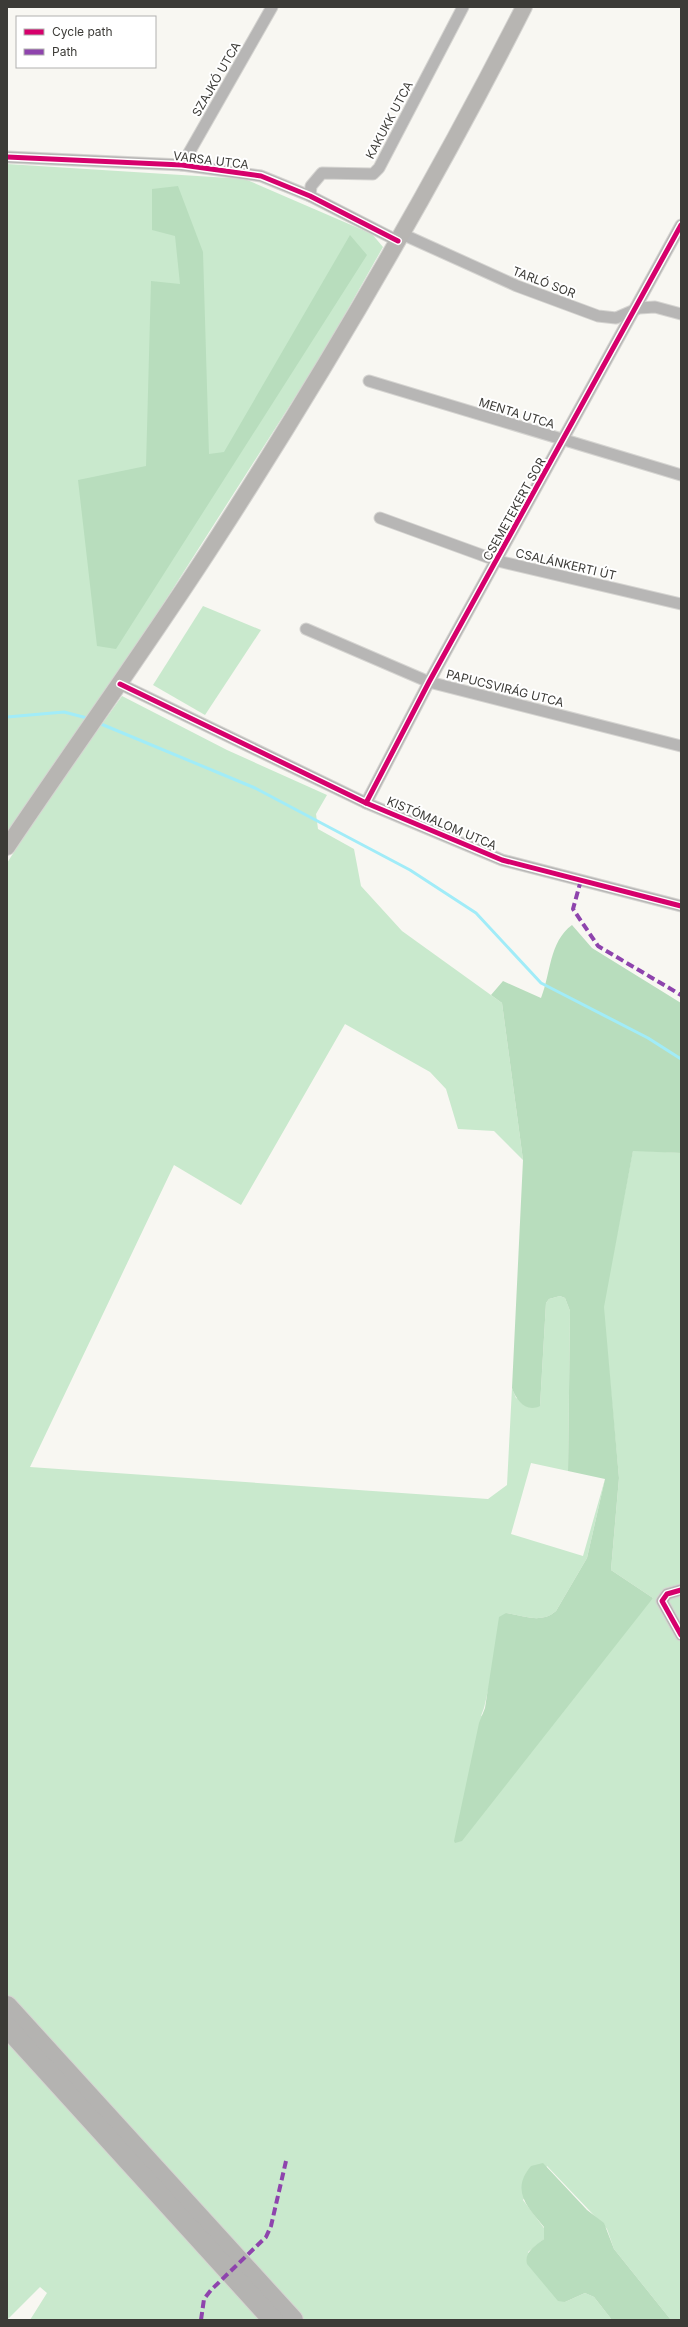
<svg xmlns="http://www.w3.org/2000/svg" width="688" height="2327" font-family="Inter,sans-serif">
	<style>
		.green { fill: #c9e9cd }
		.forest { fill: #b8ddbd }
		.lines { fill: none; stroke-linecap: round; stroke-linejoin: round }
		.stream { stroke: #a1ecf8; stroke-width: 3 }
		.street-casing { stroke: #d5d4d1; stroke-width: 13 }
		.secondary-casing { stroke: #d5d4d1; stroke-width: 18 }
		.highway-casing { stroke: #d5d4d1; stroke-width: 22 }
		.street { stroke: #b7b6b5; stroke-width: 11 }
		.secondary { stroke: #b7b5b2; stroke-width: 16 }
		.highway { stroke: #b4b3b1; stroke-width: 20 }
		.quiet { stroke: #8e44ad; stroke-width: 4; stroke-dasharray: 8 4; stroke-linecap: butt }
		.cycleway-casing { stroke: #fff; stroke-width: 8 }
		.cycleway { stroke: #d6006c; stroke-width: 5 }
		.labels { text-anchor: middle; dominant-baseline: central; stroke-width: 4; stroke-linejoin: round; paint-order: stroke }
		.street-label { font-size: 12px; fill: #3c3b37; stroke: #fff }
	</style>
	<rect width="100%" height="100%" fill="#f8f7f2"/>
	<g class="green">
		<path d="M7,164l238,15 127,55 11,13 -61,108 -197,309 -118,168z"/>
		<path d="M203,606l58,24 -56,85 -52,-30z"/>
		<path d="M122,696l105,54 100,45 -11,19 2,15 36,20 7,37 41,45 100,72 21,157 -29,-29 -36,-2 -12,-40 -16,-17 -85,-48 -104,181 -67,-40 -144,302 458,32 19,-14 5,-97 4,10 24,8 6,-103 3,-4 11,-3 5,2 5,13 -2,160 -37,-8 -20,71 72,22 22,-77 -18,79 -31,53c-15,13 -32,5 -50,2l-22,95 -3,8 172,-118 -42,-28 8,-92 -16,-171 30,-157 48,3v1167h-10l-57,-71 -7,-20 -60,-63 -24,34 21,28v11l-16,13 37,50 20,-9 9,4 18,23h-582l17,-27 -7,-6 -33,33v-1457l37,-58z"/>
	</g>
	<g class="forest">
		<path d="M178,186l25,66 6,202 15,-2 126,-217 17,20 -251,394 -19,-3 -19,-166 68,-14 5,-185 29,3 -5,-48 -23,-6v-41z"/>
		<path d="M572,925l20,23 89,55v150l-48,-2 -29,156 15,171 -8,92 42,28 -191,243 -7,2 -1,-2 25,-118 6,-15 14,-91 7,-4c18,3 35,11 50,-2l31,-53 18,-79 -37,-8 2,-160 -5,-13 -5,-2 -11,3 -3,4 -6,103c-14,7 -24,-6 -28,-18l11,-228 -21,-157 -11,-8 12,-14 38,17c10,-25 8,-56 31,-73z"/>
		<path d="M543,2163l44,47 17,13 10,26 57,71h-59l-18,-23 -9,-4 -20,9 -7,-1 -31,-37c-3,-12 8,-18 17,-25v-12c-16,-20 -34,-36 -13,-61z"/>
	</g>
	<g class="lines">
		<g class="stream">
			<path d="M7,717l57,-5 23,6"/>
			<path d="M101,724l154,64 155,82 66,43 65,70 107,55 33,21"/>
		</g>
		<defs>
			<g id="street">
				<path d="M7,157l175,8 79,11 49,20 88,45"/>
				<path d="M182,165l90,-158"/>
				<path d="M310,196l1,-10 11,-13 51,1 6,-6 84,-161"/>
				<path d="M402,234l115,52 81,30 18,2 23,-10 16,-1 26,7"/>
				<path d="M369,381l312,94"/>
				<path d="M380,518l118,43 183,43"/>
				<path d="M306,629l123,53 252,64"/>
				<path d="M120,684l246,119 136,57 179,46"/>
				<path d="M366,803l63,-121 252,-457"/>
				<path d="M681,1590l-14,4 -5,7 19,34"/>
			</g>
			<path id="secondary" d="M7,847c70,-104 144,-206 212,-312 110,-171 213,-347 305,-528"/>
			<g id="highway">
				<path d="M7,2006l286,314"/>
				<path d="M7,2027l266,293"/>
			</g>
		</defs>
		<use href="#street" class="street-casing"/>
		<use href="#secondary" class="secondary-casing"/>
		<use href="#highway" class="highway-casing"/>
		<use href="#street" class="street"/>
		<use href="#secondary" class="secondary"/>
		<use href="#highway" class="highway"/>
		<g class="quiet">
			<path d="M581,880l-8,29 25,37 83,49"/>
			<path d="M201,2320l3,-21 7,-9 55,-53 5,-11 15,-65"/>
		</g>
		<defs>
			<g id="cycleway">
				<path d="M7,157l175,8 79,11 49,20 88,45"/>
				<path d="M120,684l246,119 136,57 179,46"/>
				<path d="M366,803l63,-121 252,-457"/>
				<path d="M681,1590l-14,4 -5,7 19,34"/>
			</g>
		</defs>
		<use href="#cycleway" class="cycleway-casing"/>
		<use href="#cycleway" class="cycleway"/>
	</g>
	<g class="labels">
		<g class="street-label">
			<text transform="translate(216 79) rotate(-60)">SZAJKÓ UTCA</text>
			<text transform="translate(389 120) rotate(-62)">KAKUKK UTCA</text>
			<text transform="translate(211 160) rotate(7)">VARSA UTCA</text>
			<text transform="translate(544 282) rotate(21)">TARLÓ SOR</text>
			<text transform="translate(517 413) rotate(17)">MENTA UTCA</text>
			<text transform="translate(514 509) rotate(-61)">CSEMETEKERT SOR</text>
			<text transform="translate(566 564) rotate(13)">CSALÁNKERTI ÚT</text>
			<text transform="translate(505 688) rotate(14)">PAPUCSVIRÁG UTCA</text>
			<text transform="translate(442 823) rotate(23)">KISTÓMALOM UTCA</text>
		</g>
	</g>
	<rect width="688" height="2327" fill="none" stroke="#3c3b37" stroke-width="16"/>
	<rect x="16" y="16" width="140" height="52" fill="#ffffff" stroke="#b1b1af"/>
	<rect x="24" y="29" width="20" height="6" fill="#d6006c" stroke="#b1b1af"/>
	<text x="52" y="36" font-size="12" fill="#3c3b37">Cycle path</text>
	<rect x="24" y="49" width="20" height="6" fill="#8e44ad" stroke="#b1b1af"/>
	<text x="52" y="56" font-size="12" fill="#3c3b37">Path</text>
</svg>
